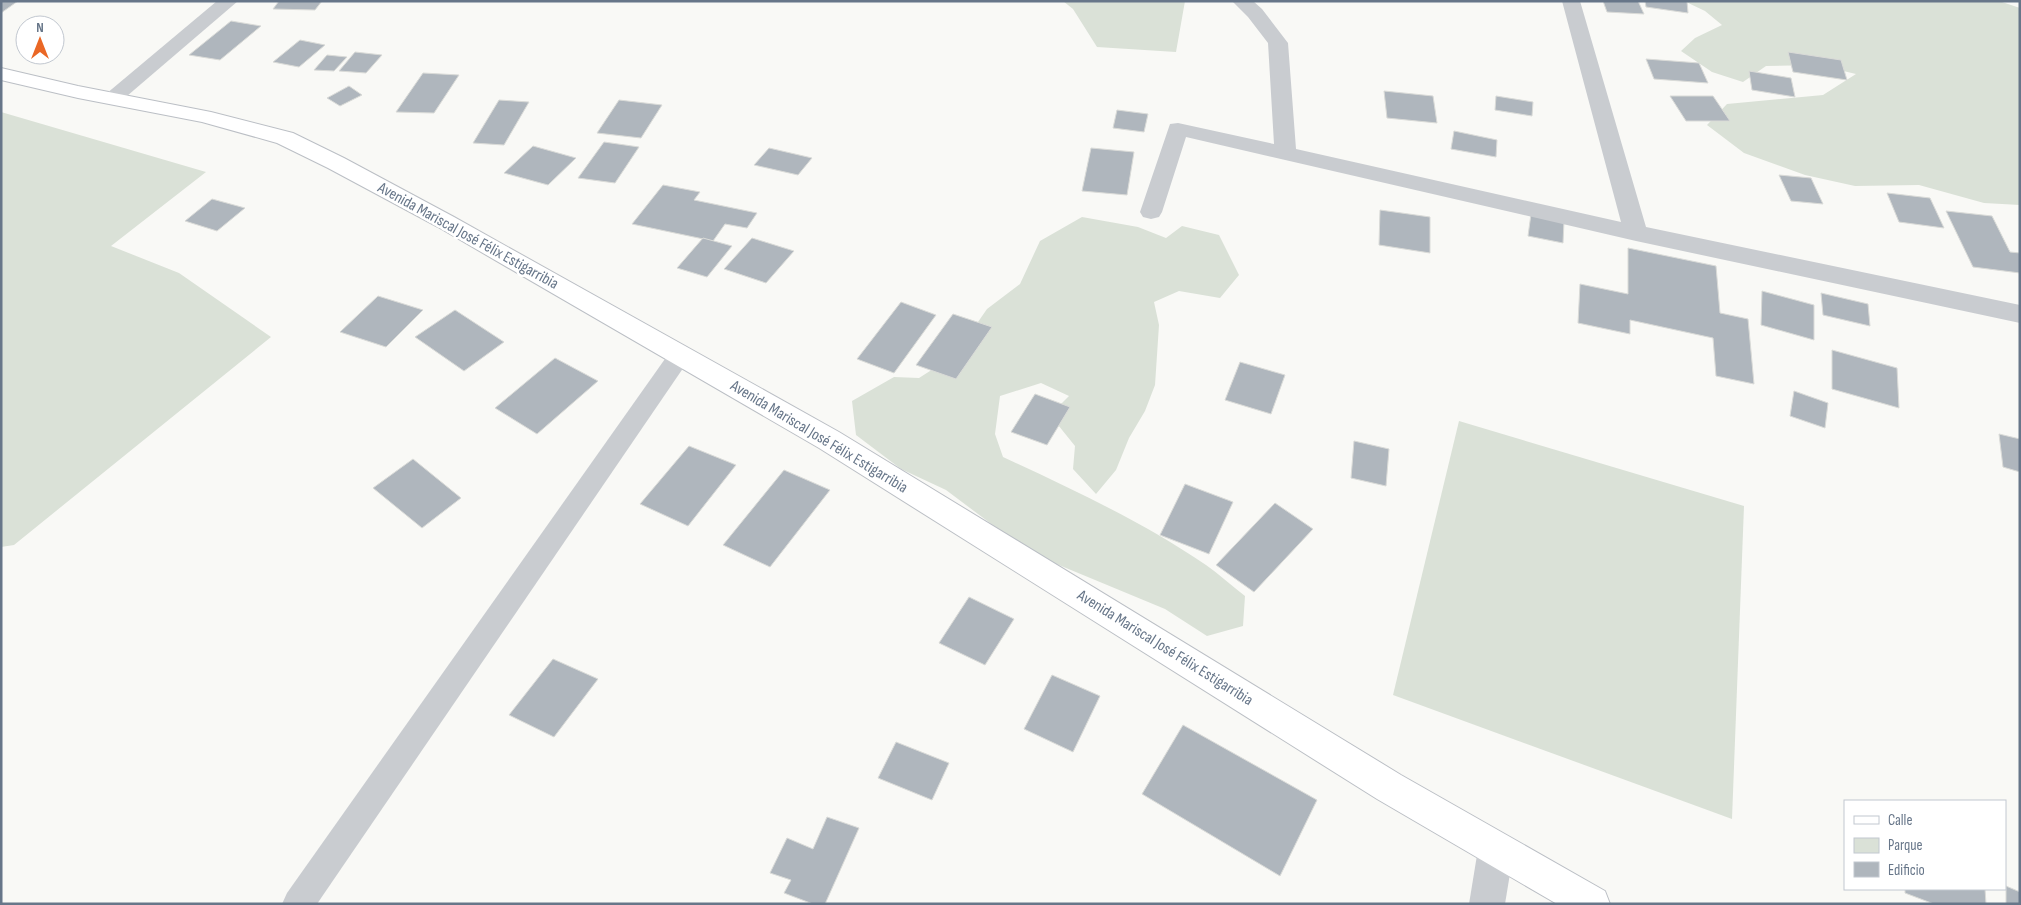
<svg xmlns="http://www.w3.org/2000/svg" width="2021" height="905" font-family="'Sofia Sans Condensed',sans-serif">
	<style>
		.green { fill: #dae1d7 }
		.building { fill: #afb6bd; stroke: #dadbd8 }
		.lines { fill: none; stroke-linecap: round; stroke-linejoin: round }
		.secondary-casing { stroke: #bbbfc5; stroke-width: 2 }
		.lane { fill: #c9ccd0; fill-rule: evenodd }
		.street { fill: #c9ccd0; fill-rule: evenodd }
		.secondary { fill: #fff; fill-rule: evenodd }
		.labels { text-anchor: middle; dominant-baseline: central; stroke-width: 5; stroke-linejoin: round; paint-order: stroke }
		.street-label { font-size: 16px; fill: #677689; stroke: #fff }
	</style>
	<rect width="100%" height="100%" fill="#f9f9f6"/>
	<g class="green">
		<path d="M1063,1h122l-9,51 -79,-5 -24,-38z"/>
		<path d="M1684,1h315l21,7v197l-36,-2 -65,-18 -64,1 -50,-11 -61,-22 -37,-28 20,-21 96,-9 33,-21 -38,-9 -52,1 -23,16 -31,-10 -31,-21 14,-13 27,-13 -17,-14z"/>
		<path d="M1,112l205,60 -95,74 68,27 92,64 -257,208 -13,2z"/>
		<path d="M1082,217l56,10 28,11 16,-12 37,9 20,40 -19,23 -41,-7 -25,11 5,23 -4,60 -10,26 -16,27 -13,32 -20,24 -23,-25 2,-23 -25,-31 19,-19 -28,-13 -41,13 -5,38 8,23c69,32 140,65 203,108 13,9 26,21 39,31l-2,30 -36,10 -42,-27 -123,-51 -48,-32 -48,-36 -45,-21 -45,-34 -4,-34 42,-24 25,1 36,-23 32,-46 33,-25 20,-43z"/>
		<path d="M1459,421l285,85 -12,313 -339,-124z"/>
	</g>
	<g class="building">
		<path d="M1,1h17l-17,12z"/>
		<path d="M279,1h43l-7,9 -42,-1z"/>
		<path d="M1603,1h35l6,13 -37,-2z"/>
		<path d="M1645,1h42l1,12 -42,-6z"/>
		<path d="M231,21l30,5 -41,34 -31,-5z"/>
		<path d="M300,40l25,5 -26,22 -26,-5z"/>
		<path d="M355,52l27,3 -16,18 -27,-2z"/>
		<path d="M1788,52l53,8 6,20 -54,-8z"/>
		<path d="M327,55l20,2 -13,14 -20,-1z"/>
		<path d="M1646,59l53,4 9,20 -54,-4z"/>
		<path d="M1749,71l42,7 4,19 -43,-7z"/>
		<path d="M423,73l36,2 -25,38 -38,-1z"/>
		<path d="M349,86l13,9 -22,11 -13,-8z"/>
		<path d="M1384,91l49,5 4,27 -50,-5z"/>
		<path d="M1496,96l37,6 -1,14 -37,-6z"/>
		<path d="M1670,96h43l17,25h-44z"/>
		<path d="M499,100l30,2 -25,43 -31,-2z"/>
		<path d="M619,100l43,5 -21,33 -44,-5z"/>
		<path d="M1117,110l31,4 -4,18 -31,-4z"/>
		<path d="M1454,131l43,9 -1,17 -45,-8z"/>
		<path d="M604,142l35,5 -24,36 -37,-5z"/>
		<path d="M533,146l43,12 -28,27 -44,-12z"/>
		<path d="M769,148l43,10 -14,17 -44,-10z"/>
		<path d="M1091,148l43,4 -7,43 -45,-4z"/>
		<path d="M1779,175l32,3 12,26 -32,-3z"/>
		<path d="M663,185l37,7 -6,8 63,13 -10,15 -22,-4 -12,17 -81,-17z"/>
		<path d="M1887,193l43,5 14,30 -45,-6z"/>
		<path d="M212,199l33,9 -28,23 -32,-10z"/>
		<path d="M1380,210l50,7v36l-51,-8z"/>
		<path d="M1946,211l46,5 18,36 10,1v20l-47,-6z"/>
		<path d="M1531,214l33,7 -1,22 -35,-7z"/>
		<path d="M703,238l29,8 -25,31 -30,-9z"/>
		<path d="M752,238l42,13 -28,32 -42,-14z"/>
		<path d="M1628,248l88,18 4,47 28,6 6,65 -38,-8 -3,-38 -83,-18v14l-52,-11 2,-39 48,10z"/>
		<path d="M1762,291l52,14v35l-53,-15z"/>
		<path d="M1821,293l47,11 2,22 -47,-11z"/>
		<path d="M378,296l45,14 -37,37 -46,-15z"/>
		<path d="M901,302l35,13 -42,58 -37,-14z"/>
		<path d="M455,310l49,32 -40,29 -49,-34z"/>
		<path d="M953,314l39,13 -36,52 -40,-14z"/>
		<path d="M1832,350l65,18 2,40 -67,-19z"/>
		<path d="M555,358l43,23 -61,53 -42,-26z"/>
		<path d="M1240,362l45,13 -14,39 -46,-14z"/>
		<path d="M1794,391l34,12 -3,25 -35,-12z"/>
		<path d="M1035,394l35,13 -23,38 -36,-13z"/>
		<path d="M1999,434l21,5v33l-17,-5z"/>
		<path d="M1354,441l35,8 -3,37 -35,-8z"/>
		<path d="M689,446l47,19 -48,61 -48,-22z"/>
		<path d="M413,459l48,39 -39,30 -49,-40z"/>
		<path d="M784,470l46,20 -60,77 -47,-22z"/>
		<path d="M1185,484l48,18 -24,52 -49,-19z"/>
		<path d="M1275,503l38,26 -59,63 -38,-27z"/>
		<path d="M969,597l45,22 -29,46 -46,-22z"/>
		<path d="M553,659l45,20 -44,58 -45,-22z"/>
		<path d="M1052,675l48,21 -27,56 -49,-23z"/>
		<path d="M1183,725l134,75 -37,76 -138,-82z"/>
		<path d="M896,742l53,21 -17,37 -54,-22z"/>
		<path d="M827,817l32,11 -34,76h-12l-29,-11 7,-13 -21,-7 17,-35 26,11z"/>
		<path d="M2006,886l14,6v12h-14z"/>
		<path d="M1905,889h80l1,15h-52l-29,-11z"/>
	</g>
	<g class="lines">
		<defs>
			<path id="secondary" d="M1,68l77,18 133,26 82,21 51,25 110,59 385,215 562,343 204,116 5,13h-53l-180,-105 -558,-351 -381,-221 -110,-59 -51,-25 -75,-21 -124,-24 -77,-18z"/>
		</defs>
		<use href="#secondary" class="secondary-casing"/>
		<path class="lane" d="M680,347l8,2 3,6 -3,6 -371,543h-35l5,-11 385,-544z"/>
		<g class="street">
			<path d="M217,1h21l-118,101 -7,2 -7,-2 -3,-4 3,-4z"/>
			<path d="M1232,1h21l9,8 26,34 8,106 325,73 -59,-221h18l66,226 374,78v18l-384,-82 -450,-104 -24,75 -3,5 -8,2 -8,-2 -3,-5 30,-88 8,-1 96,21 -6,-101 -20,-26z"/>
			<path d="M1496,831l12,6 6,12 -9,55h-36l9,-55 6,-12z"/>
		</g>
		<use href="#secondary" class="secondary"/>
	</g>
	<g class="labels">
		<g class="street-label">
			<text transform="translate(468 236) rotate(29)">Avenida Mariscal José Félix Estigarribia</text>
			<text transform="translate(819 437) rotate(31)">Avenida Mariscal José Félix Estigarribia</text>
			<text transform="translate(1165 648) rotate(32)">Avenida Mariscal José Félix Estigarribia</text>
		</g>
	</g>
	<rect width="2021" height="905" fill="none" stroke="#677689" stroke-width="5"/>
	<rect x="1844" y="800" width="162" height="90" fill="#ffffff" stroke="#c2c8d0"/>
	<rect x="1854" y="816" width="25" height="8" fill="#ffffff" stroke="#c2c8d0"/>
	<text x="1888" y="825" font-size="15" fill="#677689">Calle</text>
	<rect x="1854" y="838" width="25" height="15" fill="#dae1d7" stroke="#c2c8d0"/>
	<text x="1888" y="850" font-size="15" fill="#677689">Parque</text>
	<rect x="1854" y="862" width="25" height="15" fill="#afb6bd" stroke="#c2c8d0"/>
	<text x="1888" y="875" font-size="15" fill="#677689">Edificio</text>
	<g transform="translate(40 40)"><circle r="24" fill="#ffffff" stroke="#c2c8d0"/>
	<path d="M0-4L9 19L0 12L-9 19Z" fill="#ea6725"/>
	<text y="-8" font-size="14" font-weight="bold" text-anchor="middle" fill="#677689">N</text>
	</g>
</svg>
